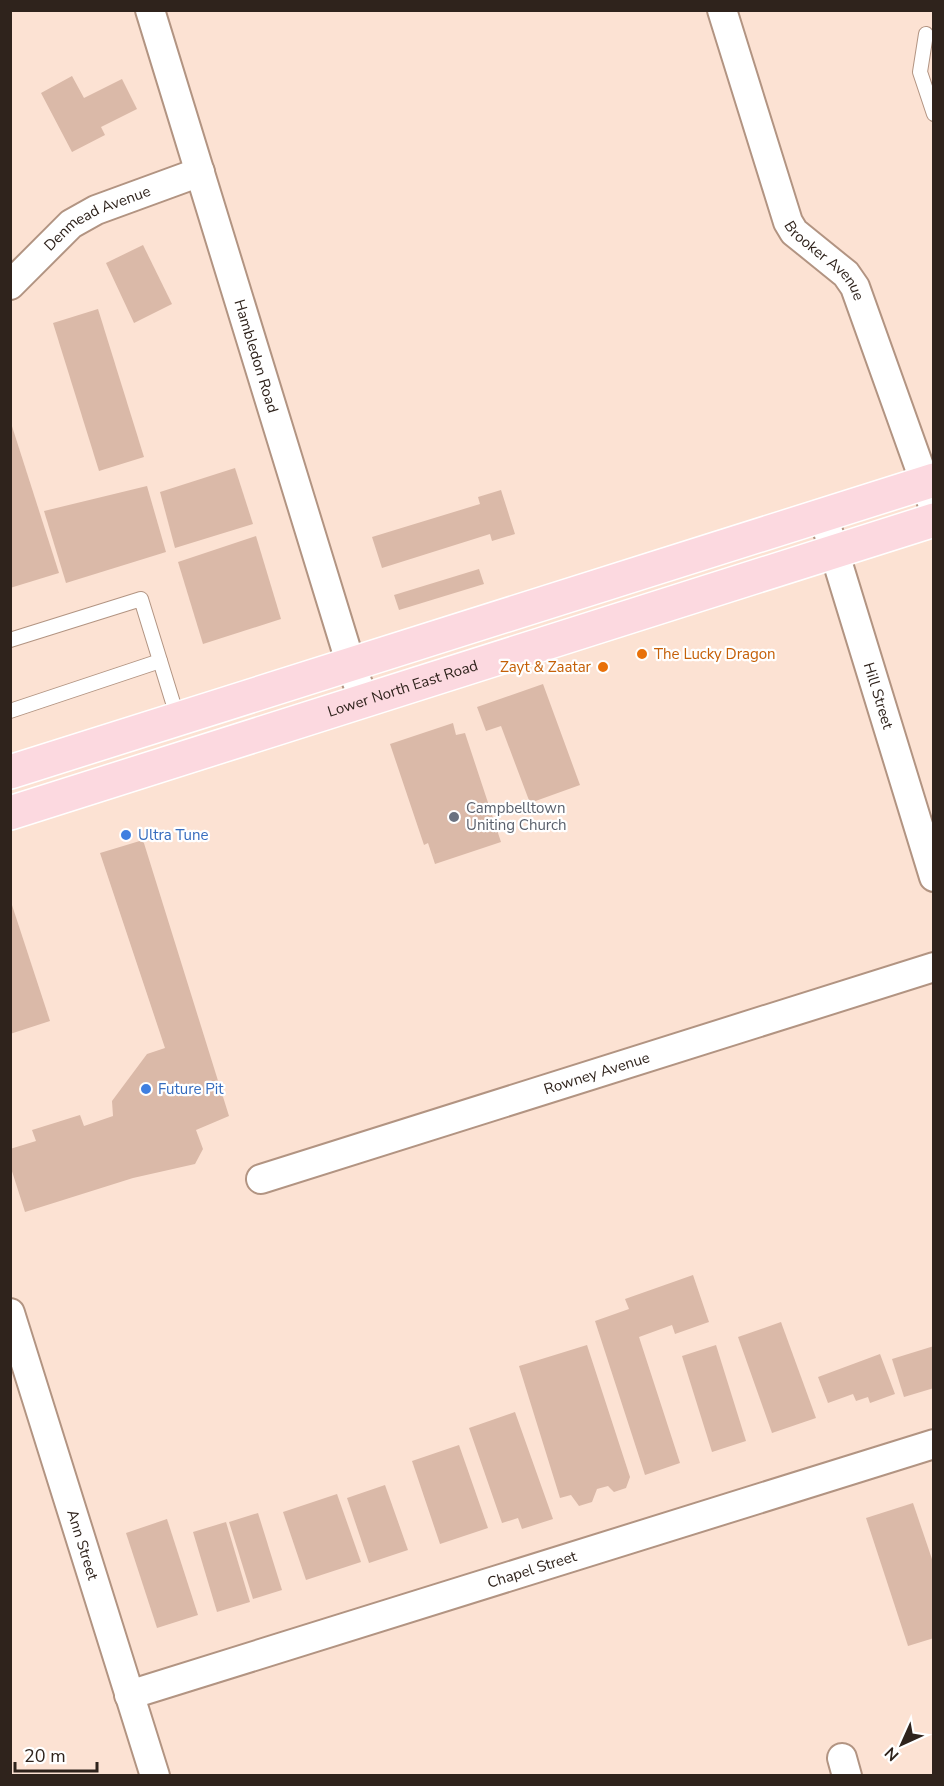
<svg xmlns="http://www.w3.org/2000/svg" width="944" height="1786" font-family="'Nunito Sans',sans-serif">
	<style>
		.building { fill: #dab9a8 }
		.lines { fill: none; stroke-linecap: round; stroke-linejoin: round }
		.service-casing { stroke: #b29482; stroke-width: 16 }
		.minor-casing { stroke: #b29482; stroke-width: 32 }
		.primary-casing { stroke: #fff; stroke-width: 36 }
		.service { stroke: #fff; stroke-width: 14 }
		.minor { stroke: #fff; stroke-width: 28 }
		.primary { stroke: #fcd9e0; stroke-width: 33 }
		.food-dot { fill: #e8710a; stroke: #fff; stroke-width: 2 }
		.worship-dot { fill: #6b7280; stroke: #fff; stroke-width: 2 }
		.shop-dot { fill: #3f7fe0; stroke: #fff; stroke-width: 2 }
		.labels { text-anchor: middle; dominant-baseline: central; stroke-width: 4.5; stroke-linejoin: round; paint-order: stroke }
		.street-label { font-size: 15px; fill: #2f231c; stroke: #fff }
		.food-label { font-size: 15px; fill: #c56008; stroke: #fff; text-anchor: start }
		.worship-label { font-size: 15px; fill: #5b616d; stroke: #fff; text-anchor: start }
		.shop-label { font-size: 15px; fill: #366cbe; stroke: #fff; text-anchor: start }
	</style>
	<rect width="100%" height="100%" fill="#fce2d3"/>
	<g class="building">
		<path d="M72,76l12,22 38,-19 15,30 -36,18 4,8 -33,17 -31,-59z"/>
		<path d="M143,245l29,59 -38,19 -28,-60z"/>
		<path d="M98,309l46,148 -45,14 -46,-148z"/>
		<path d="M10,420l49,153 -49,15z"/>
		<path d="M235,468l18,56 -78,24 -15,-56z"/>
		<path d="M147,486l19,66 -100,31 -22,-72z"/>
		<path d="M501,490l14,44 -23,7 -2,-7 -108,34 -10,-31 108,-33 -2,-7z"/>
		<path d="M256,536l25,83 -78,25 -25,-82z"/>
		<path d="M479,569l5,15 -85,26 -5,-15z"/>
		<path d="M543,684l37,101 -50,18 -29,-77 -15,5 -9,-24z"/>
		<path d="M453,723l3,12 9,-2 36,109 -66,22 -7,-21 -4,2 -34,-101z"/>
		<path d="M143,840l86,276 -33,14 7,19 -8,15 -62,14 -108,34 -15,-47v-16l26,-8 -4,-11 48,-15 4,11 29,-10 -1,-15 35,-47 18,-6 -65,-195z"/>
		<path d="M10,899l40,122 -40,13z"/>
		<path d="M693,1275l16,47 -34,12 -3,-9 -33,12 41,126 -35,12 -50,-154 34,-12 -4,-10z"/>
		<path d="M781,1322l35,96 -44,15 -34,-96z"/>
		<path d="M587,1345l43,132 -4,11 -12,4 -6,-6 -11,3 -5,13 -13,4 -8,-11 -11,3 -41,-132z"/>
		<path d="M716,1345l30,96 -34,11 -30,-96z"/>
		<path d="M934,1346v42l-30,9 -12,-38z"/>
		<path d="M880,1354l15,40 -25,9 -2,-6 -12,4 -3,-7 -25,9 -10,-26z"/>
		<path d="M515,1412l38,107 -31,10 -4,-11 -16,5 -33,-95z"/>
		<path d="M459,1445l29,83 -48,16 -28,-83z"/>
		<path d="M385,1485l23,65 -39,13 -22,-65z"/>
		<path d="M337,1494l24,68 -55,18 -23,-68z"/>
		<path d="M913,1503l21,62v73l-26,8 -42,-128z"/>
		<path d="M258,1513l24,77 -29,9 -24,-77z"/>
		<path d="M167,1519l31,96 -41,13 -31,-95z"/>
		<path d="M226,1522l24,80 -33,10 -24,-80z"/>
	</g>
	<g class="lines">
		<defs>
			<g id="service">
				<path d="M926,34l-6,38 14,42"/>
				<path d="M10,640l131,-41 37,120"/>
				<path d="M10,711l150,-50"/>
			</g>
			<g id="minor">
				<path id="s1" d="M150,10l201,655 13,36"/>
				<path id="s2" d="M722,10l66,212 6,10 52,42 9,13 79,221"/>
				<path id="s3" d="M10,285l61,-61 25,-14 104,-38"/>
				<path id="s4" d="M823,515l111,362"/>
				<path id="s5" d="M261,1179l673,-212"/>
				<path id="s6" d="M10,1313l145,463"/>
				<path id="s7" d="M129,1695l805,-251"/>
				<path d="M842,1758l5,18"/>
			</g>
			<g id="primary">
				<path d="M10,772l924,-292"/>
				<path id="s8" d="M10,813l924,-293"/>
			</g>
		</defs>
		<use href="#service" class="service-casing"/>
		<use href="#minor" class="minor-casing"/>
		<use href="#primary" class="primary-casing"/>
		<use href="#service" class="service"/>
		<use href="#minor" class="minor"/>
		<use href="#primary" class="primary"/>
	</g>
	<g class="food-dot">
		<circle cx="642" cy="654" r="6"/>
		<circle cx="603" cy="667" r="6"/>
	</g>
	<circle class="worship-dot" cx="454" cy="817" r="6"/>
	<g class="shop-dot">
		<circle cx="126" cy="835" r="6"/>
		<circle cx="146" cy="1089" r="6"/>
	</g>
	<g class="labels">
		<g class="street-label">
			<text stroke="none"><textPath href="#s3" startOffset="112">Denmead Avenue</textPath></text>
			<text stroke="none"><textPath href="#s2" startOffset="276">Brooker Avenue</textPath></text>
			<text stroke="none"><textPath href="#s1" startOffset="362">Hambledon Road</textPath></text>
			<text stroke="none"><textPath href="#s8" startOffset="412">Lower North East Road</textPath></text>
			<text stroke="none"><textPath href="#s4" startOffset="189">Hill Street</textPath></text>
			<text stroke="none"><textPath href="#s5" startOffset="352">Rowney Avenue</textPath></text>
			<text stroke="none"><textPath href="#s6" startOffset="243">Ann Street</textPath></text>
			<text stroke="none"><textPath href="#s7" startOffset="422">Chapel Street</textPath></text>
		</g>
		<g class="food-label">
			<text x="654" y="654">The Lucky Dragon</text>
			<text x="591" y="667" text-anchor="end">Zayt &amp; Zaatar</text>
		</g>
		<g class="worship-label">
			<text x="466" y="808">Campbelltown<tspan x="466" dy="17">Uniting Church</tspan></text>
		</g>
		<g class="shop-label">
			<text x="138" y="835">Ultra Tune</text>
			<text x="158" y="1089">Future Pit</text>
		</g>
	</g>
	<rect width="944" height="1786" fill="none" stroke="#2f231c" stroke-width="24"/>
	<g transform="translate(902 1744) rotate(225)" stroke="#ffffff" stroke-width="4.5" paint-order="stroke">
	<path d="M0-4.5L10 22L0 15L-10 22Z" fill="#2f231c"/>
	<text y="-9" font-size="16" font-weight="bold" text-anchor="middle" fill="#2f231c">N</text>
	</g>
	<path d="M15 1762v9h82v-9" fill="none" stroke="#2f231c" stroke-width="3"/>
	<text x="24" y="1762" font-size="18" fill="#2f231c" stroke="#ffffff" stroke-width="4.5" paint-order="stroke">20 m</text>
</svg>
